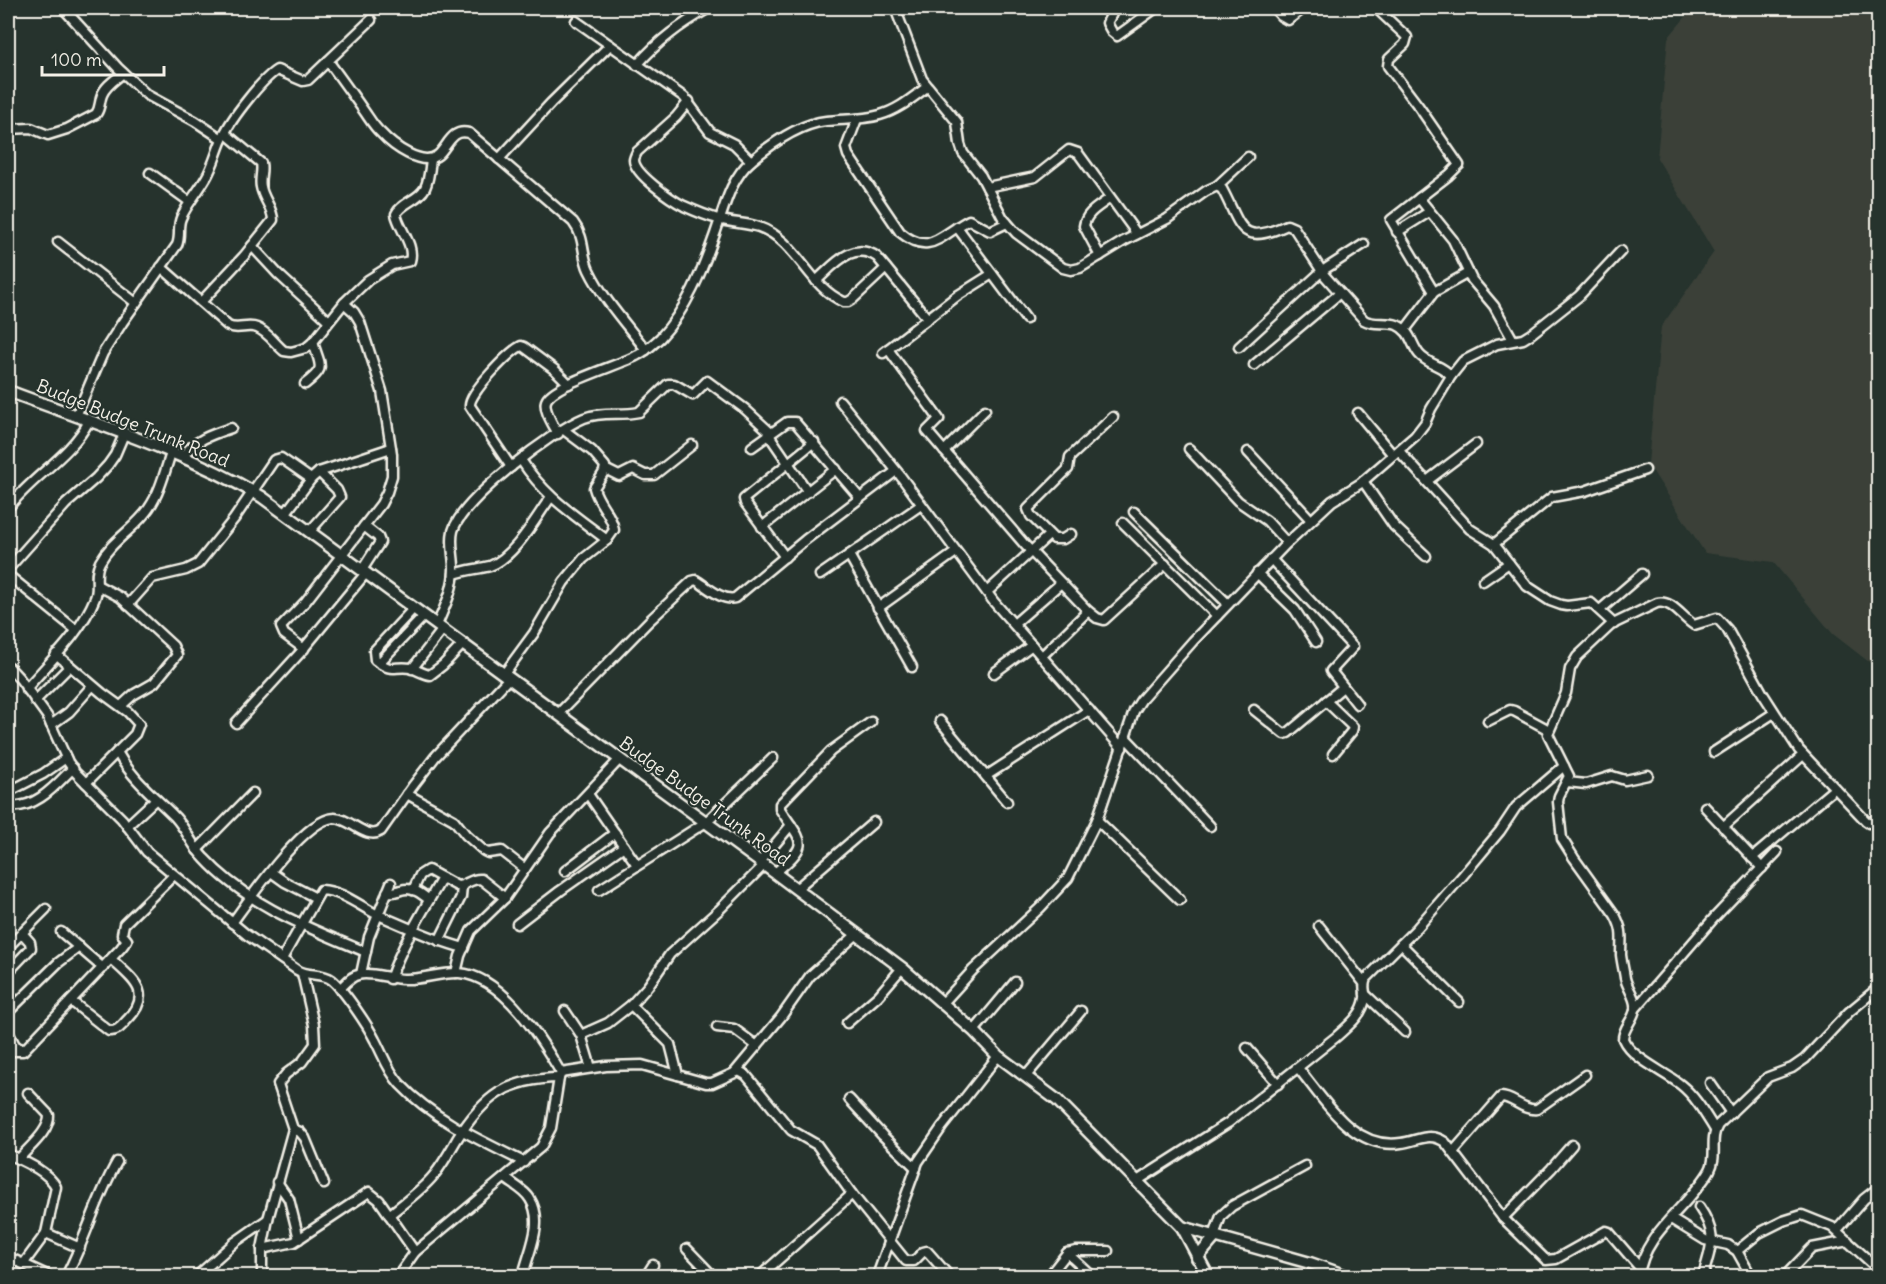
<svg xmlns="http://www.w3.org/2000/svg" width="1886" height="1284" font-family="Delius,sans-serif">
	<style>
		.built { fill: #3b4139 }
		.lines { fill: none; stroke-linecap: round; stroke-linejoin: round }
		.minor-casing { stroke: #f4f1e8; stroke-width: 13 }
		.major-casing { stroke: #f4f1e8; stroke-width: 15 }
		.minor { stroke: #26332d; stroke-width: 8 }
		.major { stroke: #26332d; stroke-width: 10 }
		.labels { text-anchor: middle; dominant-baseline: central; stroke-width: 4.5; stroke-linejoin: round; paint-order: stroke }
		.street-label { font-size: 18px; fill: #f4f1e8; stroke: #26332d }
	</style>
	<rect width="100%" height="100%" fill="#26332d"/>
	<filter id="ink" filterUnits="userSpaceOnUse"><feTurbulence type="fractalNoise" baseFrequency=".0167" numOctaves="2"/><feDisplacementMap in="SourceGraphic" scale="12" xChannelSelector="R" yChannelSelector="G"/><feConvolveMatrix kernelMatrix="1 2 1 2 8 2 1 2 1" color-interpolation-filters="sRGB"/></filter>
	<g filter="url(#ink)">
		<path class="built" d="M1693,8h185v661l-45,-35 -60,-72 -68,-9 -57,-89 13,-137 53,-75 -57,-94 11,-120z"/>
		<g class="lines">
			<defs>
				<g id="minor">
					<path d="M63,8l55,60 29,27 48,26 27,18"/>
					<path d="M895,8l27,71 35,43 3,22 3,9 18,23 22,42 13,15 47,35 8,2 9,-2 44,-27 43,-22 39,-28 11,-5 5,3c20,37 17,58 65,36l7,3 31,48 39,44c10,6 22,1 33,5 14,6 14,19 22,29 9,11 24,11 32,22"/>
					<path d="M1115,8l-8,15 5,9 5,4 39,-28"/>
					<path d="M1274,8l7,8 7,4 16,-12"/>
					<path d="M1376,8l31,29 -2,7 -16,15 -1,7 31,41 40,58 -10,10 -58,45 43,72 -29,38"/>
					<path d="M576,21l108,76 26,35 24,12 17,17"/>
					<path d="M328,61c12,16 24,33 36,50 5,7 10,16 17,22 11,12 41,35 57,22 10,-9 14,-27 31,-22l104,89c13,17 8,31 16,48 14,29 38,55 57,80"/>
					<path d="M637,65c22,-25 43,-40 72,-57"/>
					<path d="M689,101l-13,16 -39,35c-1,2 -3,6 -3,8 0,14 38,40 50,46 11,5 23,10 34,13 13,4 28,4 41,8 38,13 49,60 85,75h4l5,-3 33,-31"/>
					<path d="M857,119l-11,29 2,7 52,77c30,25 40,3 69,-12l21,11 17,-8"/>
					<path d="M8,129l23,-1 17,7 19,-6 29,-15c5,-7 3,-12 6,-19 3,-9 14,-16 21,-22"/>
					<path d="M499,159l52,-56 59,-58"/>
					<path d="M150,173l40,29"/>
					<path d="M1217,186l31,-29"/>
					<path d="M987,187l48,-10 34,-27 9,3 59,81"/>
					<path d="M1419,198l34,42 19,40 22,26 19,34"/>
					<path d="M957,227l69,92"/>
					<path d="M1397,232l32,-20"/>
					<path d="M58,242l78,61"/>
					<path d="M252,246l26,28 51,47"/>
					<path d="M1100,256l-16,-30c2,-14 16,-20 26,-28"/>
					<path d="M161,267l67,59c10,5 19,-2 29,2 11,4 18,16 27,23l7,1 15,-4 7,-6 31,-39 24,-23 24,-15 18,-4c5,-16 -11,-32 -14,-47 6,-12 23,-14 29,-26 4,-8 5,-20 6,-29"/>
					<path d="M816,281c18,-16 37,-41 61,-24l51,62"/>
					<path d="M1434,292l34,-19"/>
					<path d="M201,302l43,-46 29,-36c0,-12 -10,-21 -12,-33 -2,-8 2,-16 0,-24l-36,-30"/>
					<path d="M1239,347l83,-76 42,-27"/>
					<path d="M888,349l51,70 -12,12 98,114 63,66 9,7 7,2 61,-56"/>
					<path d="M883,353l74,-57 35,-22"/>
					<path d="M1254,365l86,-72"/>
					<path d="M305,384c22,-17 15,-17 8,-42"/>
					<path d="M840,401l59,73 95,128 128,146"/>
					<path d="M1358,413l35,42"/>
					<path d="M76,416l27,-63 19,-30 55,-78c4,-10 0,-18 4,-27 6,-14 17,-26 25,-40 8,-13 11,-29 18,-43 7,-16 38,-56 53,-65l26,11 5,-1 63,-60"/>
					<path d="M558,434c-4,-8 -15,-24 -12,-33 6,-17 75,-36 92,-46 8,-4 15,-11 22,-17 27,-29 42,-67 55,-104 9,-25 15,-55 36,-73 20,-17 48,-37 75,-40 18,-2 36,-1 54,-6 18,-5 32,-17 47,-28"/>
					<path d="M769,435l39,57"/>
					<path d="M752,447l35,-25h8l65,76"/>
					<path d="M1189,449l49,52 29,20 20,22"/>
					<path d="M944,451l41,-41"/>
					<path d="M1399,451l71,78 24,15 33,42 23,15 11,4 6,1 24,-3 23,21"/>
					<path d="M1248,452l63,68"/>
					<path d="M182,457c13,-17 28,-22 49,-29"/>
					<path d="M521,460c24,37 52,54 86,80"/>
					<path d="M511,467l-41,-61c-2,-12 39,-54 51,-60l3,1 31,23 14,14"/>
					<path d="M605,469l14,7 14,-7 12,6h9l38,-30"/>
					<path d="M1363,481l31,45 32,30"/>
					<path d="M1427,481l49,-37"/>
					<path d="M8,508c24,-32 62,-51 81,-87"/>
					<path d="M1134,512l94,92"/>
					<path d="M285,514l26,-35 8,-7 72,-24"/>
					<path d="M1123,523l94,93"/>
					<path d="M762,527l74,-58"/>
					<path d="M310,531l30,-34 -3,-7 -18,-18"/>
					<path d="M1071,534l-8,5h-9l-23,-23 -3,-7 40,-40 2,-12 43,-40"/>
					<path d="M1494,544l58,-47 33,-6 60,-21"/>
					<path d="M849,555l63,112"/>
					<path d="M785,557l-40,-54 -1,-4 70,-57"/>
					<path d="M1271,559l82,88 -22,24 26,33"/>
					<path d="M8,569l58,-65 30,-26 12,-13 7,-10 9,-21"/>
					<path d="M362,570l18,-28 -2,-5 -14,-11"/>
					<path d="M1257,573l38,37 21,32"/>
					<path d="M454,574c12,-4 24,-5 36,-8 25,-9 46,-49 61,-69"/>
					<path d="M8,575l68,55"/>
					<path d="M820,575l101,-70"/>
					<path d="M1483,581l26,-18"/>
					<path d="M97,585l23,12 53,49 4,9 -23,28 -21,12 -12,11"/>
					<path d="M987,592l62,-57"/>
					<path d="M128,605l24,-27 34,-8 12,-6 36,-45 40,-59 7,-2 30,21"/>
					<path d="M414,608l-40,43 1,9c19,14 18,5 36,8 7,2 12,6 19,7l13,-10 20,-21"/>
					<path d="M878,608l78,-56"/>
					<path d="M1600,610l42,-36"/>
					<path d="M1014,624l47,-41"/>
					<path d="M437,625c8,-19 17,-36 17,-57 0,-12 -4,-25 -1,-37 8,-31 101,-101 131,-113 18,-7 37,-2 55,-6l29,-28h6l19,11 14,-14 38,28 26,24"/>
					<path d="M304,649l-20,-15 -3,-7 25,-26 75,-97 6,-12 5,-16v-22l-10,-63 -22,-69 -6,-10 -10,-9"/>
					<path d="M56,654l46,39 26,19 11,12 -4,10 -49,49"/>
					<path d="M1042,656l46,-45"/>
					<path d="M379,663l45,-47"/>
					<path d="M8,666l12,13 27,37 21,46 7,10 47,47 25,33 100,83 50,35c11,7 24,2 35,10 12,10 36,46 43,60 8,15 13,31 25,44 33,35 81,57 124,78"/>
					<path d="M412,669l31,-40"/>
					<path d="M994,673l38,-28"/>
					<path d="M504,674l30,-41 30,-51 19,-23 24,-19 7,-10c-2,-16 -16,-26 -20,-42l10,-16 1,-6 -13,-15 -28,-21"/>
					<path d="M26,689c24,-28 55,-56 69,-91 5,-12 -2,-23 5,-36 12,-22 36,-34 49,-54 11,-16 16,-37 22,-55"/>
					<path d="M35,701l35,-35"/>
					<path d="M1326,701l27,26 -1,4 -19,23"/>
					<path d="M1254,710l30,24 4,-1 55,-46"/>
					<path d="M558,714l91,-93 43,-40 4,-1c11,7 26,21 39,18l70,-58 91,-69"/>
					<path d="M940,721l67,81"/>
					<path d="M1488,721l22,-11 4,1 35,19"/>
					<path d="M236,723l64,-70 66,-80"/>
					<path d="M51,725l18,-13 23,-26"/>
					<path d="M1125,737l85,89"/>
					<path d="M117,752c15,27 37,44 58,65 12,13 17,29 29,41 43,47 105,70 162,94"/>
					<path d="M1714,752l60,-39"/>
					<path d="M986,776l103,-66"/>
					<path d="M1567,782l19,2 26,-8 13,4 23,-5"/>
					<path d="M8,792l35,-18 23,-16"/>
					<path d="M407,794l47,26 12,15 18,16 4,2 14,-2 23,18"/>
					<path d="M588,794l49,71"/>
					<path d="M8,806c27,4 47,-20 65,-38"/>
					<path d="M1705,807l57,61"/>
					<path d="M1097,820l83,80"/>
					<path d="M127,826l29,-27"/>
					<path d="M1723,827l80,-72"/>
					<path d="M197,850l56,-57"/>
					<path d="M1752,858l82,-69"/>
					<path d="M760,862l31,-37"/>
					<path d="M565,871l50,-38"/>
					<path d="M271,872l14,10 31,16"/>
					<path d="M775,873c35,-30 29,-28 5,-64v-5l51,-53 40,-29"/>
					<path d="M796,889l78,-67"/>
					<path d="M413,890l7,-15 8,-5 29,16c9,0 14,-8 24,-7l24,19"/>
					<path d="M599,890l107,-68 67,-64"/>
					<path d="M387,892c7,1 8,0 14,-2 11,-4 21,4 28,10"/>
					<path d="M232,923c17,-23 72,-104 102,-105 15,-1 32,23 47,13l31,-44 23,-30 74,-79"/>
					<path d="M517,924l43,-33 64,-45"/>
					<path d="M1319,926l45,57"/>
					<path d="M61,932l42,36"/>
					<path d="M439,941l22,-44 1,-11"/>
					<path d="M1401,944l58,58"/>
					<path d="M8,947l38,-38"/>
					<path d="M282,959l39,-69c21,1 37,15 55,24 29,12 57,26 88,34"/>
					<path d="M8,972l23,-24 -1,-6 -8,-9"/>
					<path d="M456,973l4,-17 11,-25 34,-33 45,-65 70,-74"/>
					<path d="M361,974l8,-37 22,-54"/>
					<path d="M390,979c13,-36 33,-68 52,-101"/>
					<path d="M340,989c5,-5 11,-13 18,-14 11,-4 33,4 46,4 19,1 36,-7 55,-6 44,3 82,66 102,100"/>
					<path d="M1365,994l40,38"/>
					<path d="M71,1001l38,30c9,1 13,-6 19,-12 26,-27 4,-40 -17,-60"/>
					<path d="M942,1004l31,-34 67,-62 28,-30 29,-58 37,-109 7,-11 52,-59 94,-98 45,-42 29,-18 54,-47 10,-13 6,-14 20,-33 12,-15 34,-17 26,-5 8,-5 48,-38 42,-45"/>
					<path d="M631,1005l39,39 8,31"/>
					<path d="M1636,1008l78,-90 63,-66"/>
					<path d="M565,1011l16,24 10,33"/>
					<path d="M8,1012l50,-49 21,-16"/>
					<path d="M847,1023l31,-27 24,-28"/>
					<path d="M717,1027l17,2 23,17"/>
					<path d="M974,1031l41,-49"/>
					<path d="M8,1032l7,13 7,5"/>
					<path d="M581,1035l27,-12 23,-18 17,-19 22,-32 49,-44 45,-45"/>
					<path d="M1247,1048l31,36"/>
					<path d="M8,1051h15l98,-103 6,-8 -5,-6 2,-10 50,-49"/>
					<path d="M1298,1068c26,31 55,83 103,75 17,-2 28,-12 44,-1l58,76 43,42 10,-1 50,-28 3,1 31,36"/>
					<path d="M735,1072l46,-55 29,-41 47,-42"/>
					<path d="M1026,1076l55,-65"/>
					<path d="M1710,1083l21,30"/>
					<path d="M849,1099l34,37 33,32"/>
					<path d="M293,1129l7,3 5,6 19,46"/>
					<path d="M1715,1130c-10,-16 -19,-33 -34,-45 -16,-13 -50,-27 -58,-46 0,-12 11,-19 12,-30 2,-10 -8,-21 -10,-31 -1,-7 -3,-15 -4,-23 0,-18 3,-23 -6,-40l-41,-57 -12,-19 -4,-37 1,-6 10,-20 -21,-42 18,-41 4,-24 7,-12 34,-32 46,-22c15,-4 26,16 37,22l23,-7 10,11 36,65 36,56 67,71 3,2 9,-5"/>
					<path d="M1453,1152l48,-55c12,0 22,14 36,12l48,-34"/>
					<path d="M8,1154c15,7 40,17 48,33l-10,46 -22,30"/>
					<path d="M19,1159c10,-12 31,-28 30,-44l-21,-22"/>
					<path d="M505,1178c7,6 20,12 25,21 15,24 -2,53 -7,77"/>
					<path d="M1137,1181l91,-58 108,-86c12,-11 27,-22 29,-39 1,-7 -3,-12 1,-19l51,-51 47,-54 36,-43 16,-24 48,-41"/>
					<path d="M277,1182l12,17 10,40"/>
					<path d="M1699,1207c20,29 12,38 4,69"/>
					<path d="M389,1215c16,-13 33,-25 45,-40 9,-11 16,-24 23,-36 27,-43 50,-60 102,-61"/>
					<path d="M1503,1218l48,-49 21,-24"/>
					<path d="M1671,1219l34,21 23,5 9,6 14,25"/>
					<path d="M1837,1230l27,-31 14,-11"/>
					<path d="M46,1233l34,15"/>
					<path d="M1214,1236l7,-20 11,-10 73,-40"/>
					<path d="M262,1249l32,-7 75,-50 10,8 36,52"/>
					<path d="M687,1249l26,27"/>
					<path d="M1737,1251l22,-18 24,-12 19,-6 30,12 46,42"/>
					<path d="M1067,1253l25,23"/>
					<path d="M8,1257l41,19"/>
					<path d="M66,1276c20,-37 30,-78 51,-114"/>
					<path d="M197,1276l38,-34 33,-23"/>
					<path d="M262,1276v-27l6,-30 25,-90 -15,-45 8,-10 16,-12 13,-18 -1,-19 -12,-52"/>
					<path d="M398,1276l17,-24 126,-105 10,-19 8,-50 2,-5 45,-7 36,-1 64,18h6l27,-12 7,4 45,55 26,15 35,49 54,67h8l9,-9 4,-1 22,25"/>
					<path d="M646,1276l7,-11"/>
					<path d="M760,1276l92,-82"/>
					<path d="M877,1276l41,-114 24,-35 56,-71"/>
					<path d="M1049,1276l18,-23 9,-2h32"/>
					<path d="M1639,1276c4,-43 50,-69 71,-106 8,-15 -1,-30 8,-45l50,-48 24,-9 13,-9 44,-47 29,-24"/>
					<path d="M1785,1276l27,-28 36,-7"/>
				</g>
				<g id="major">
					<path d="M8,391c85,32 175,59 254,106l513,376 127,95 72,63 24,25 59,44 125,127 128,36 37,13"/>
					<path d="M1182,1227l26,49"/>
					<path d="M1197,1258l19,-22"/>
				</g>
			</defs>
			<use href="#minor" class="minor-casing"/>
			<use href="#major" class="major-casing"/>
			<use href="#minor" class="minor"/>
			<use href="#major" class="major"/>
		</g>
	</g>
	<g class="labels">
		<g class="street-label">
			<text transform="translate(133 423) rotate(22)">Budge Budge Trunk Road</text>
			<text transform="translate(705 801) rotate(36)">Budge Budge Trunk Road</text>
		</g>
	</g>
	<rect width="1886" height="1284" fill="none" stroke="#26332d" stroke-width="30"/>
	<rect x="15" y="15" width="1856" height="1254" fill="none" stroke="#f4f1e8" stroke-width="2" filter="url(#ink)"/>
	<path d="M42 66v9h122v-9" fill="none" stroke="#f4f1e8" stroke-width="3"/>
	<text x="51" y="66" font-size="18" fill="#f4f1e8" stroke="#26332d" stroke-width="4.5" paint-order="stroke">100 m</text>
</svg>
